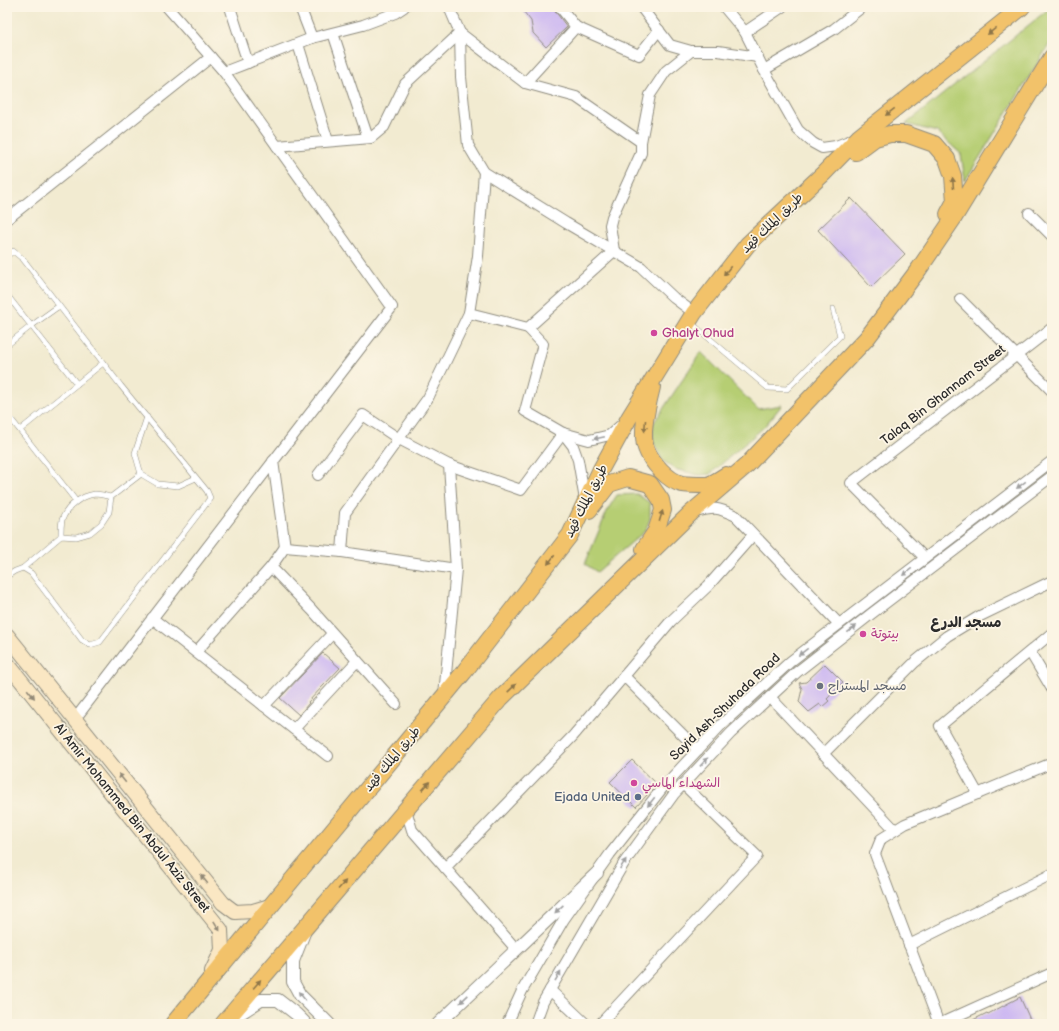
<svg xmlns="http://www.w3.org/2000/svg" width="1059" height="1031" font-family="'Balsamiq Sans','Playpen Sans Arabic',sans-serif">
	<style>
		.green { fill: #b6ce73; stroke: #707c4f }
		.building { fill: #c7b1f3 }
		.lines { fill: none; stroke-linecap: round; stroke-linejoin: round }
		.service-casing { stroke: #8e8b7e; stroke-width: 6 }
		.minor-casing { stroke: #8e8b7e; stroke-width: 12 }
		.tertiary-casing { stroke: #8e8b7e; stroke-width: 14 }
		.secondary-casing { stroke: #8e8b7e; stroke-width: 16 }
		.primary-casing { stroke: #8e8b7e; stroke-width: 18 }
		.service { stroke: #fff; stroke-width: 5 }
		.minor { stroke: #fff; stroke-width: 10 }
		.tertiary { stroke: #fff; stroke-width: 12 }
		.secondary { stroke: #fae7c3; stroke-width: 14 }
		.primary { stroke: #f2c26a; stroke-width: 16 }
		.oneway { fill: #8e764a }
		.oneway2 { fill: #a0a0a0 }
		.oneway3 { fill: #928977 }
		.hotel-dot { fill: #d1479c; stroke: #fcf5e5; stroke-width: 1.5 }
		.worship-dot { fill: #6b7280; stroke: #fcf5e5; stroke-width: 1.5 }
		.service-dot { fill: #5c6f8a; stroke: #fcf5e5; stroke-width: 1.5 }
		.labels { text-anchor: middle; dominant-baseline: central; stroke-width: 3.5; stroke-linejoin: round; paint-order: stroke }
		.street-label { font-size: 13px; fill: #2b2b2b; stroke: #fcf5e5 }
		.hotel-label { font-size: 13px; fill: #b23c85; stroke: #fcf5e5; text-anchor: start }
		.worship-label { font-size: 13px; fill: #5b616d; stroke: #fcf5e5; text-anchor: start }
		.service-label { font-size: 13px; fill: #4e5e75; stroke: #fcf5e5; text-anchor: end }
		.neighbourhood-label { font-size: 14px; font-weight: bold; fill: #2b2b2b; stroke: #fcf5e5 }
	</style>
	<rect width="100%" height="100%" fill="#fcf5e5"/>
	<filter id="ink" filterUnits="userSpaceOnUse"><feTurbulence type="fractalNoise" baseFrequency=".025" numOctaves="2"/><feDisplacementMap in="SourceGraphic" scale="8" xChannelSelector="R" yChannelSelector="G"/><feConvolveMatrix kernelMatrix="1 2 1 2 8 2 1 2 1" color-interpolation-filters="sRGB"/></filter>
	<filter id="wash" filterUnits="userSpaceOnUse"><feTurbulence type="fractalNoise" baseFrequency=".012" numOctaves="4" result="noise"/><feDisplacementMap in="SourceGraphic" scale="16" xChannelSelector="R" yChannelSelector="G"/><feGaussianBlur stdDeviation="0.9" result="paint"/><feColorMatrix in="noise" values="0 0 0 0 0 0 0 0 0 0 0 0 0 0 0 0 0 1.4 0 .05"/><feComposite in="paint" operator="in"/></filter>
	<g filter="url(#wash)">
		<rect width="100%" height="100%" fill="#f2ebd1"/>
		<g class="green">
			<path d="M1051,7h1v33l-87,141 -4,-27 -24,-22 -31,-8z"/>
			<path d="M701,352l57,57 24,-4 -18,22 -54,47 -11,1 -24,-6 -13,-9 -9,-19v-17z"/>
			<path d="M637,494l13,9v16l-5,12 -48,41 -12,-8 23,-55 9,-14z"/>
		</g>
		<g id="blocks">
			<g class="building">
				<path d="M520,7h34l1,4 12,16 -21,20 -13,-14 -2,-12z"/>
				<path d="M851,198l54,56 -34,33 -53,-57z"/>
				<path d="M323,653l17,15 -32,34 1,1 -10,12 -19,-17z"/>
				<path d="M825,664l18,18 -16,17 2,2 -7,6 -2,-3 -11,8 -10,-10 3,-13 -3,-6 7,-1z"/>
				<path d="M632,760l25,24 -21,23 -26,-25z"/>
				<path d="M1020,997l12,27h-67l22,-11 1,1z"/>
			</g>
		</g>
	</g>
	<g filter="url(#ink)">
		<use href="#blocks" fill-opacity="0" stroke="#8e8b7e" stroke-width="1"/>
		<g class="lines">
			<defs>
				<g id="service">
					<path d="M7,256l6,-5 10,8 98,127 86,105 3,7 -4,6 -106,138 -10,3 -8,-5 -51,-67 -8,-5 -8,3 -8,5"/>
					<path d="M7,295l70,89"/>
					<path d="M691,323l77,65 19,1 53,-53 -7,-27"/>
					<path d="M7,345l24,-19 28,-20"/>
					<path d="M7,414l69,87"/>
					<path d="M147,417l-12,36 6,21 17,10 20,2 18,-8"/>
					<path d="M20,430l83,-67"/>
					<path d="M61,536c0,-5 0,-11 1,-16 5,-14 19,-24 33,-26 5,0 11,2 16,3"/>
					<path d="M23,568l38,-32 15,1 14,-4 11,-9 8,-12 2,-15 30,-23"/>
				</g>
				<g id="minor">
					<path d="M230,7l18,56"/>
					<path d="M300,7l12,31"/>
					<path d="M449,7l11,26 1,44 7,68 16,27 82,51 75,44 33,31 20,15"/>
					<path d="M560,7l16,20 63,28 20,-25"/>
					<path d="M641,7l29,38 21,6h27l40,6"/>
					<path d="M724,7l21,25 19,38 34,60 15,13 9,5 14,-2 18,-7"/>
					<path d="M745,32l37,-25"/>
					<path d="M333,33l35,105"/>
					<path d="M298,44l30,97"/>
					<path d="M764,70l70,-41 28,-22"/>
					<path d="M224,72l88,-34 51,-13 32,-12 9,-6"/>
					<path d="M525,83l51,-56"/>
					<path d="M277,146l94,-8 13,-11 21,-43 55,-51 65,50 51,14 65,45"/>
					<path d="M1029,213l23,23"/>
					<path d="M7,219l204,-162"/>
					<path d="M960,299l92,92"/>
					<path d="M469,313l59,15 86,-77 -4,-26 2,-8 29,-64v-11l9,-47 16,-24 25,-20"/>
					<path d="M528,328l15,16 -18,67 38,22 26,7 21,-5 10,-9"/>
					<path d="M563,433l10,13 5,14 7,40"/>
					<path d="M273,461l12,86"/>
					<path d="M318,475l45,-60 36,24 50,26 72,25 42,-57"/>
					<path d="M695,512c20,-5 22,-5 41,4l103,108"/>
					<path d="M342,552l3,-39 83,-115 41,-85 9,-57 6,-84"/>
					<path d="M925,558l-74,-75 201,-155"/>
					<path d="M271,567l41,43 84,94"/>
					<path d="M152,618l176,138"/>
					<path d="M196,652l75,-85 14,-20 57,5 114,17"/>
					<path d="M1030,652l22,37"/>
					<path d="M624,676l74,74"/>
					<path d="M444,695l12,-126 -7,-104"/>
					<path d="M770,697l125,133"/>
					<path d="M264,706l68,-72"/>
					<path d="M75,719l317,-412 -168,-235 -57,-65"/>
					<path d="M294,729l63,-68"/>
					<path d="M823,754l92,-92 32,-26 33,-20 72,-35"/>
					<path d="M978,794l-38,-68 112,-93"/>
					<path d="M406,810l6,20 104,119"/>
					<path d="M445,868l128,-132 98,-115 37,-35 45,-51"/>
					<path d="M909,945l143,-71"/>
					<path d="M550,990l36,34"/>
					<path d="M507,1024l15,-33 42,-72 46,-65 54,-68 58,-62 69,-63 261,-200"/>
					<path d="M535,1024l8,-22 81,-139 50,-69 57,-61 66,-61 74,-58 181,-138"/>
					<path d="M600,1024l157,-168 -74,-72"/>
					<path d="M939,1024l-64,-170 6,-15 24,-15 147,-61"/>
					<path d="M939,1024l113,-51"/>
				</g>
				<g id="tertiary">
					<path d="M304,933l-11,28v21l7,13 29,29"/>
					<path d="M233,1018l28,-18h17l18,14 10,10"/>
					<path d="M438,1024l159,-151"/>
				</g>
				<g id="secondary">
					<path d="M7,635l216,268 12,9 18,-1 17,-5"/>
					<path d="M7,663l214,267 1,20 -10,21"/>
				</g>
				<g id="primary">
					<path d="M856,152l19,-14 15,-4h16l28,10 13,15 6,17 2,25 -7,13"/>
					<path d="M652,387c-4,16 -12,46 -6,61 5,14 22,33 36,36 5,1 21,1 25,1 6,-1 14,-7 19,-10"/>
					<path d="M589,510l20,-26 19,-6 22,6 11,16 2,10 -7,21 -12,18"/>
					<path d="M173,1024l34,-41 257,-311 106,-137 31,-66 28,-51 65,-105 54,-69 75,-70 36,-37 163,-130"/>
					<path d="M223,1024l278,-326 190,-185 56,-48 120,-127 52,-69 34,-50 99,-162"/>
				</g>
			</defs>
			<use href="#service" class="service-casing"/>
			<use href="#minor" class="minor-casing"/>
			<use href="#tertiary" class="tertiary-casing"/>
			<use href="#secondary" class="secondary-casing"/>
			<use href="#primary" class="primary-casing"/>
			<use href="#service" class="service"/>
			<use href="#minor" class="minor"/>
			<use href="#tertiary" class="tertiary"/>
			<use href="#secondary" class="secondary"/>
			<use href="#primary" class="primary"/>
		</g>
		<defs><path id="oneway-solid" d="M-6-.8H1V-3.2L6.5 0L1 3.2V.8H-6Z"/></defs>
		<g class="oneway">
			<use href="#oneway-solid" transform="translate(992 31) rotate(142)"/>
			<use href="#oneway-solid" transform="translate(890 112) rotate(142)"/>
			<use href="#oneway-solid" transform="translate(953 183) rotate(-95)"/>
			<use href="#oneway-solid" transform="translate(727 271) rotate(128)"/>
			<use href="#oneway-solid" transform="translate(645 426) rotate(95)"/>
			<use href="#oneway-solid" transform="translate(661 516) rotate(-73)"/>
			<use href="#oneway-solid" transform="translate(551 560) rotate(128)"/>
			<use href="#oneway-solid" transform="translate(512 688) rotate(-44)"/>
			<use href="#oneway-solid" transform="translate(426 786) rotate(-49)"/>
			<use href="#oneway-solid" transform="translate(342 885) rotate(-49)"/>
			<use href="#oneway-solid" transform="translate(257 984) rotate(-49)"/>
		</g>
		<g class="oneway2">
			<use href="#oneway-solid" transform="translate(599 438) rotate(168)"/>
			<use href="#oneway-solid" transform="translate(1021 485) rotate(143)"/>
			<use href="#oneway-solid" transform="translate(907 572) rotate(143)"/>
			<use href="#oneway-solid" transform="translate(852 629) rotate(-38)"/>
			<use href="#oneway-solid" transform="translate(803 652) rotate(142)"/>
			<use href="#oneway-solid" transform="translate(704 762) rotate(-47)"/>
			<use href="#oneway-solid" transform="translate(651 802) rotate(128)"/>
			<use href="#oneway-solid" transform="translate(623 864) rotate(-57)"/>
			<use href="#oneway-solid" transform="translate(559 909) rotate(137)"/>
			<use href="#oneway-solid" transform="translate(558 976) rotate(-60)"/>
			<use href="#oneway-solid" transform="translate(302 996) rotate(-129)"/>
			<use href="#oneway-solid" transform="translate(464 999) rotate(136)"/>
		</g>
		<g class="oneway3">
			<use href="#oneway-solid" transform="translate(31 694) rotate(51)"/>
			<use href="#oneway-solid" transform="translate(122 778) rotate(-129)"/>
			<use href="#oneway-solid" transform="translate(204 879) rotate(-129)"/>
			<use href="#oneway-solid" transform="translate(217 926) rotate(58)"/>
		</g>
	</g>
	<g class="hotel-dot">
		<circle cx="654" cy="333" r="4"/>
		<circle cx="863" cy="634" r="4"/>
		<circle cx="634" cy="783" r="4"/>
	</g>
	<circle class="worship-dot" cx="820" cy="686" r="4"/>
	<circle class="service-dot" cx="638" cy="797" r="4"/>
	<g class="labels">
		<g class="street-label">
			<text transform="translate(772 223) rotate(-44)">طريق الملك فهد</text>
			<text transform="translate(943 395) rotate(-38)">Talaq Bin Ghannam Street</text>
			<text transform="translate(586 501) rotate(-63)">طريق الملك فهد</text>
			<text transform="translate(725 707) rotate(-44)">Sayid Ash-Shuhada Road</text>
			<text transform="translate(392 759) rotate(-50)">طريق الملك فهد</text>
			<text transform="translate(132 818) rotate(51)">Al Amir Mohammed Bin Abdul Aziz Street</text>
		</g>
		<g class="hotel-label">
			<text x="662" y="333">Ghalyt Ohud</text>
			<text x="871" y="634">بيتوتة</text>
			<text x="642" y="783">الشهداء الماسي</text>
		</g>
		<g class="worship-label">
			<text x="828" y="686">مسجد المستراح</text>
		</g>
		<g class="service-label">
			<text x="630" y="797">Ejada United</text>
		</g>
		<g class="neighbourhood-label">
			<text x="966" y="622">مسجد الدرع</text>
		</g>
	</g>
	<rect width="1059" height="1031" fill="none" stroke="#fcf5e5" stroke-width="24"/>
</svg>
